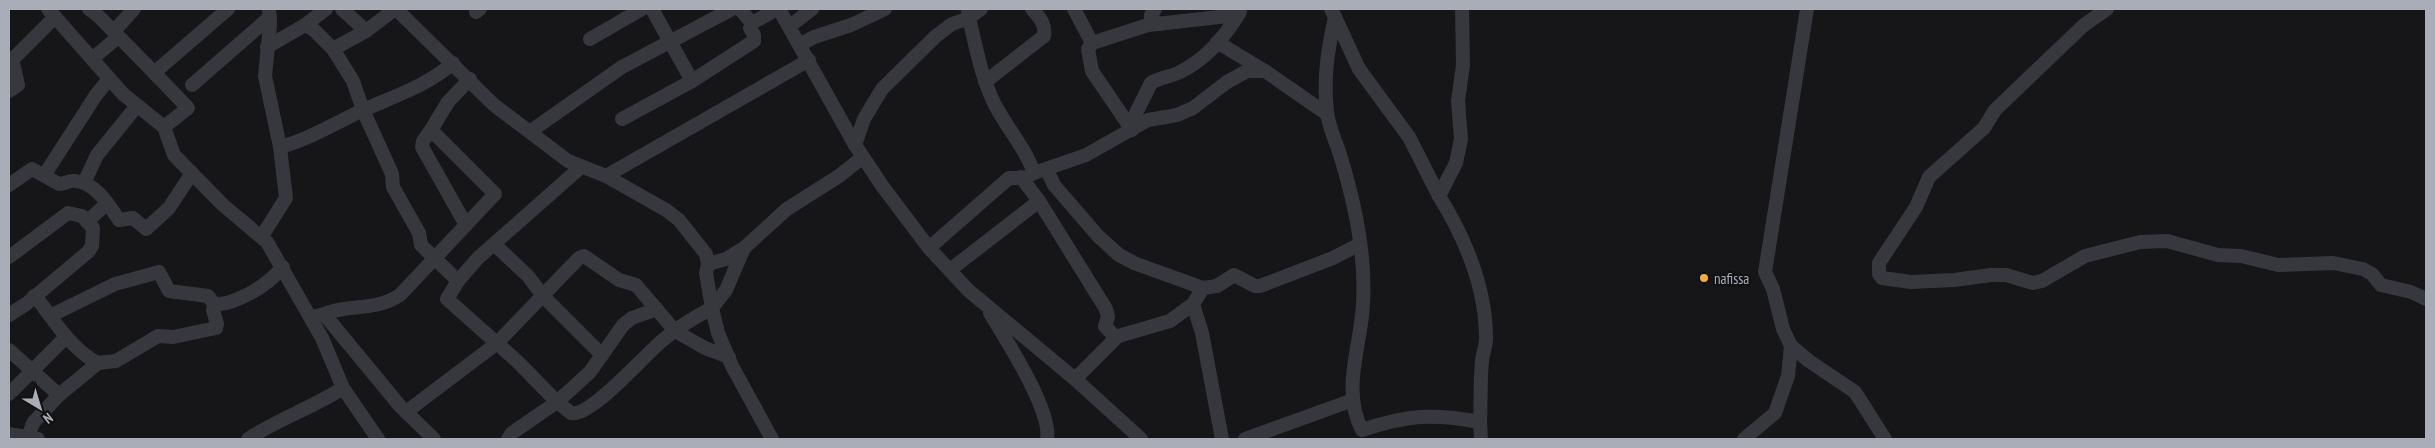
<svg xmlns="http://www.w3.org/2000/svg" width="2435" height="448" font-family="'PT Sans Narrow',sans-serif">
	<style>
		.lines { fill: none; stroke-linecap: round; stroke-linejoin: round }
		.minor { stroke: #37383d; stroke-width: 14 }
		.poi-dot { fill: #f2b134; stroke: #111113; stroke-width: 2 }
		.labels { text-anchor: middle; dominant-baseline: central; stroke-width: 4.5; stroke-linejoin: round; paint-order: stroke }
		.poi-label { font-size: 15px; fill: #a8adb8; stroke: #111113; text-anchor: start }
	</style>
	<rect width="100%" height="100%" fill="#161618"/>
	<g class="lines">
		<g class="minor">
			<path d="M48,9l75,85 41,33 10,28 49,50 44,37 55,96 21,50 35,51"/>
			<path d="M89,9c13,8 20,19 31,29 23,23 45,46 68,70l-24,19"/>
			<path d="M342,9l24,22"/>
			<path d="M396,9l98,96 74,56 38,15 60,34 13,10 27,34 2,10 -2,9 6,35c-17,9 -34,19 -49,32 -17,13 -72,78 -92,73l-14,-11 -45,31 -4,6"/>
			<path d="M652,9l40,72"/>
			<path d="M740,9l12,14"/>
			<path d="M779,9l76,136 28,42 46,61 39,42 107,89 66,60"/>
			<path d="M1074,9l18,34"/>
			<path d="M1155,9l-4,6v5l9,4"/>
			<path d="M1331,9l4,8c-7,32 -12,61 -8,94 1,16 10,32 14,47 14,46 25,98 22,146 -2,43 -22,85 -1,126 45,-15 70,-17 118,-8l1,17"/>
			<path d="M1807,9l-42,263 8,17 10,40 8,17 18,15 46,31 30,47"/>
			<path d="M2107,9l-23,16 -89,85 -11,18 -55,49 -13,30 -37,56v11l3,4 29,4 43,-2 37,-5h15l27,8 9,-2 43,-25 55,-14 27,-1 51,14 23,1 37,9 55,-2 30,6 9,5 9,11 30,7 15,7"/>
			<path d="M476,12l4,-3"/>
			<path d="M1335,17l24,52 50,68 30,59 17,-33 5,-24 -3,-38 5,-36 -1,-56"/>
			<path d="M305,25l21,-16"/>
			<path d="M790,26l22,-17"/>
			<path d="M114,31l20,-22"/>
			<path d="M590,39l52,-30"/>
			<path d="M1217,42l46,28"/>
			<path d="M801,44l13,-7 37,-12 34,-16"/>
			<path d="M267,47l38,-22 9,5 19,19 20,32 10,29 29,64 1,13 26,46 2,12 37,36"/>
			<path d="M333,49l33,-18 29,-22"/>
			<path d="M92,59l26,-22"/>
			<path d="M9,63l46,-46"/>
			<path d="M155,72l73,-63"/>
			<path d="M985,82l59,-46c2,-12 -4,-18 -12,-27"/>
			<path d="M192,85l78,-68"/>
			<path d="M9,91l9,-6 -6,-26"/>
			<path d="M622,119l70,-38 62,-40v-6l-4,-7 2,-5 25,-14"/>
			<path d="M1129,127l22,-44c9,-6 20,-6 29,-11 25,-12 46,-37 60,-60"/>
			<path d="M431,130l-8,11 -1,6 44,78"/>
			<path d="M1132,130l-40,-59 -4,-22 4,-6 56,-18 89,-10"/>
			<path d="M531,131l91,-64 110,-58"/>
			<path d="M855,145l9,-26 18,-30 54,-53 16,-12 17,-6 -1,-9"/>
			<path d="M280,147c29,-8 54,-23 81,-36 31,-14 66,-25 92,-48"/>
			<path d="M581,167l-103,91 -20,23 -11,18 71,63 39,40 33,-30 33,-47 9,-7 25,-9"/>
			<path d="M1047,170l7,15 44,51 21,19 15,8 69,25 14,-2 17,-11 21,11h5l73,-28 27,-14"/>
			<path d="M1034,173l52,-18 62,-35 29,-5 16,-7 34,-26 20,-11h18l62,43"/>
			<path d="M45,174l51,-79 13,-16"/>
			<path d="M606,176l203,-116"/>
			<path d="M84,183l13,-28 39,-48"/>
			<path d="M9,185l23,-16 27,15c6,0 10,-4 16,-3 20,1 34,24 44,39l14,-2 13,11 23,-21 23,-35"/>
			<path d="M1439,196c26,42 46,88 47,139 1,8 -3,17 -4,26 -2,20 -1,41 -2,61"/>
			<path d="M1039,201l67,108 2,8 -3,9 10,11 55,-16 23,-17 10,-16"/>
			<path d="M87,222l20,-19"/>
			<path d="M262,236l24,-38 -6,-51 -15,-71 5,-51 -1,-16"/>
			<path d="M495,245l33,31 16,21 58,58"/>
			<path d="M744,248l-18,42 -14,18 6,25 14,33 40,73"/>
			<path d="M929,248l80,-70h16l9,-5c-9,-26 -28,-46 -40,-70 -13,-27 -18,-56 -25,-85l12,-9"/>
			<path d="M9,257l59,-44 14,3 11,12 -1,18 -4,6 -62,52 -17,11"/>
			<path d="M708,264l18,-5 18,-11 43,-39 52,-33 24,-19"/>
			<path d="M950,270l89,-69 -18,-24"/>
			<path d="M34,296c8,7 11,14 17,21 12,17 28,37 47,46"/>
			<path d="M1193,304l9,29 20,106"/>
			<path d="M990,313c16,27 62,97 57,126"/>
			<path d="M324,314c28,-11 50,-2 76,-19l95,-101 -64,-64 17,-28 22,-23"/>
			<path d="M50,316l65,-32 44,-12 10,19 39,5 7,9"/>
			<path d="M317,316l7,-2 76,92 34,33"/>
			<path d="M9,350l50,45"/>
			<path d="M1075,379l42,-42"/>
			<path d="M9,394l57,-57"/>
			<path d="M406,412l90,-68 83,-86 5,-2 35,24 17,5 39,46 30,17 24,9"/>
			<path d="M9,434l29,5"/>
			<path d="M28,437l5,-14 26,-28 39,-32 18,-2 42,-25 15,1 43,-9 1,-4 -4,-14 2,-5c5,-2 10,-1 15,-3 21,-7 38,-18 53,-35"/>
			<path d="M248,439c30,-20 64,-31 95,-51"/>
			<path d="M1245,439l108,-39"/>
			<path d="M1744,439l31,-26 13,-37 3,-30"/>
		</g>
	</g>
	<circle class="poi-dot" cx="1704" cy="278" r="5"/>
	<g class="labels">
		<g class="poi-label">
			<text x="1714" y="278">nafissa</text>
		</g>
	</g>
	<rect width="2435" height="448" fill="none" stroke="#a8adb8" stroke-width="20"/>
	<g transform="translate(40 408) rotate(142)" stroke="#111113" stroke-width="4" paint-order="stroke">
	<path d="M0-4L9 19L0 12L-9 19Z" fill="#a8adb8"/>
	<text y="-8" font-size="14" font-weight="bold" text-anchor="middle" fill="#a8adb8">N</text>
	</g>
</svg>
